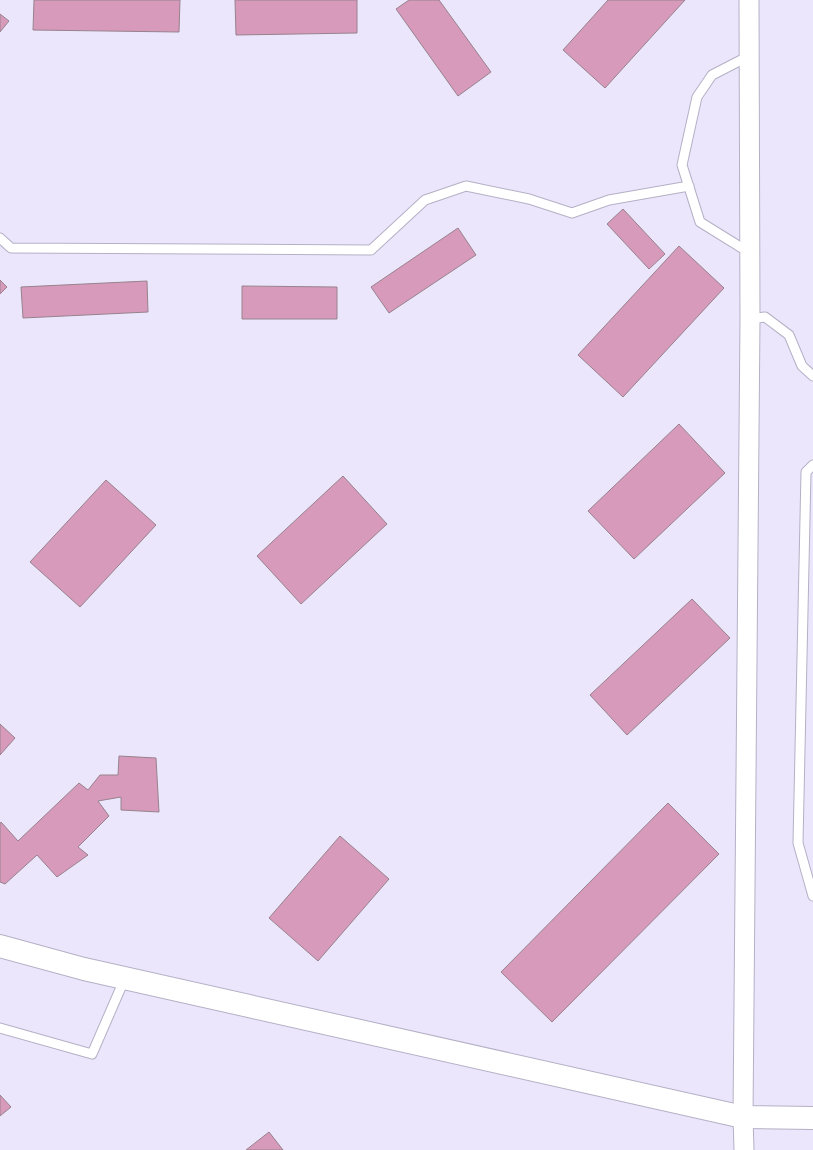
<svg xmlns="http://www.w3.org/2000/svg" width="813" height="1150" font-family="'Asap Condensed',sans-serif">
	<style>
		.building { fill: #d79abb; stroke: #97828d }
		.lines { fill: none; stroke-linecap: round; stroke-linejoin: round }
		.lane-casing { stroke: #b5b0c5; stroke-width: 11 }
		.street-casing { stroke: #b5b0c5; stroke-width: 21 }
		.secondary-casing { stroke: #b5b0c5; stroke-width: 24 }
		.lane { stroke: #fff; stroke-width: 9 }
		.street { stroke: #fff; stroke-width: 19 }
		.secondary { stroke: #fff; stroke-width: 22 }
	</style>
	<rect width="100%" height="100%" fill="#ebe6fc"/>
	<g class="building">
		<path d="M34,0h146l-1,32 -146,-2z"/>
		<path d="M235,0h122v33l-121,2z"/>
		<path d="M409,0h30l52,72 -33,24 -62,-87z"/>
		<path d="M608,0h77l-80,88 -42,-38z"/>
		<path d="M0,14l9,7 -9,11z"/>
		<path d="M623,209l42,45 -16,15 -42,-45z"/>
		<path d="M458,228l18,27 -87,58 -18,-26z"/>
		<path d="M679,246l45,42 -101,109 -45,-42z"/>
		<path d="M0,280l7,7 -7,7z"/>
		<path d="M147,281l1,31 -125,6 -2,-31z"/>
		<path d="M242,286l95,1v32h-95z"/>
		<path d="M679,424l46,49 -91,86 -46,-48z"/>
		<path d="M343,476l44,48 -86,80 -44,-48z"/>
		<path d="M106,480l50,45 -76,82 -50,-45z"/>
		<path d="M692,599l38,39 -103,97 -37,-40z"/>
		<path d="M0,724l15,14 -15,17z"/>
		<path d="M119,756l37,2 3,54 -38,-2v-13l-23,4 11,15 -31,31 10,8 -31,22 -20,-22 -32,29 -5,-2v-58l1,-2 17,19 61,-58 9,7 12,-15h18z"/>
		<path d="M668,803l51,51 -167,168 -51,-50z"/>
		<path d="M340,836l49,43 -71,82 -49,-43z"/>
		<path d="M0,1095l11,12 -11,9z"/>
		<path d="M269,1132l14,18h-37z"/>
	</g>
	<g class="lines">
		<defs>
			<g id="lane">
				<path d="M749,56l-37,19 -15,22 -15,68 18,57 50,31"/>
				<path d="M0,238l11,10 360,2 54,-50 41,-14 63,13 43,14 37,-13 80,-14"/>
				<path d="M750,319l15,-2 24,18 13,31 11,10"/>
				<path d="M813,465l-7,7 -8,371 15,53"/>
				<path d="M0,1028l92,26 33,-76"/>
			</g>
			<path id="street" d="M744,1150l-1,-33 7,-798 -1,-319"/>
			<path id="secondary" d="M0,946l84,23 659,148 70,1"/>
		</defs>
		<use href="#lane" class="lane-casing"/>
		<use href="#street" class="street-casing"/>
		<use href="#secondary" class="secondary-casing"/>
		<use href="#lane" class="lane"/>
		<use href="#street" class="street"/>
		<use href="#secondary" class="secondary"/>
	</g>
</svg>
